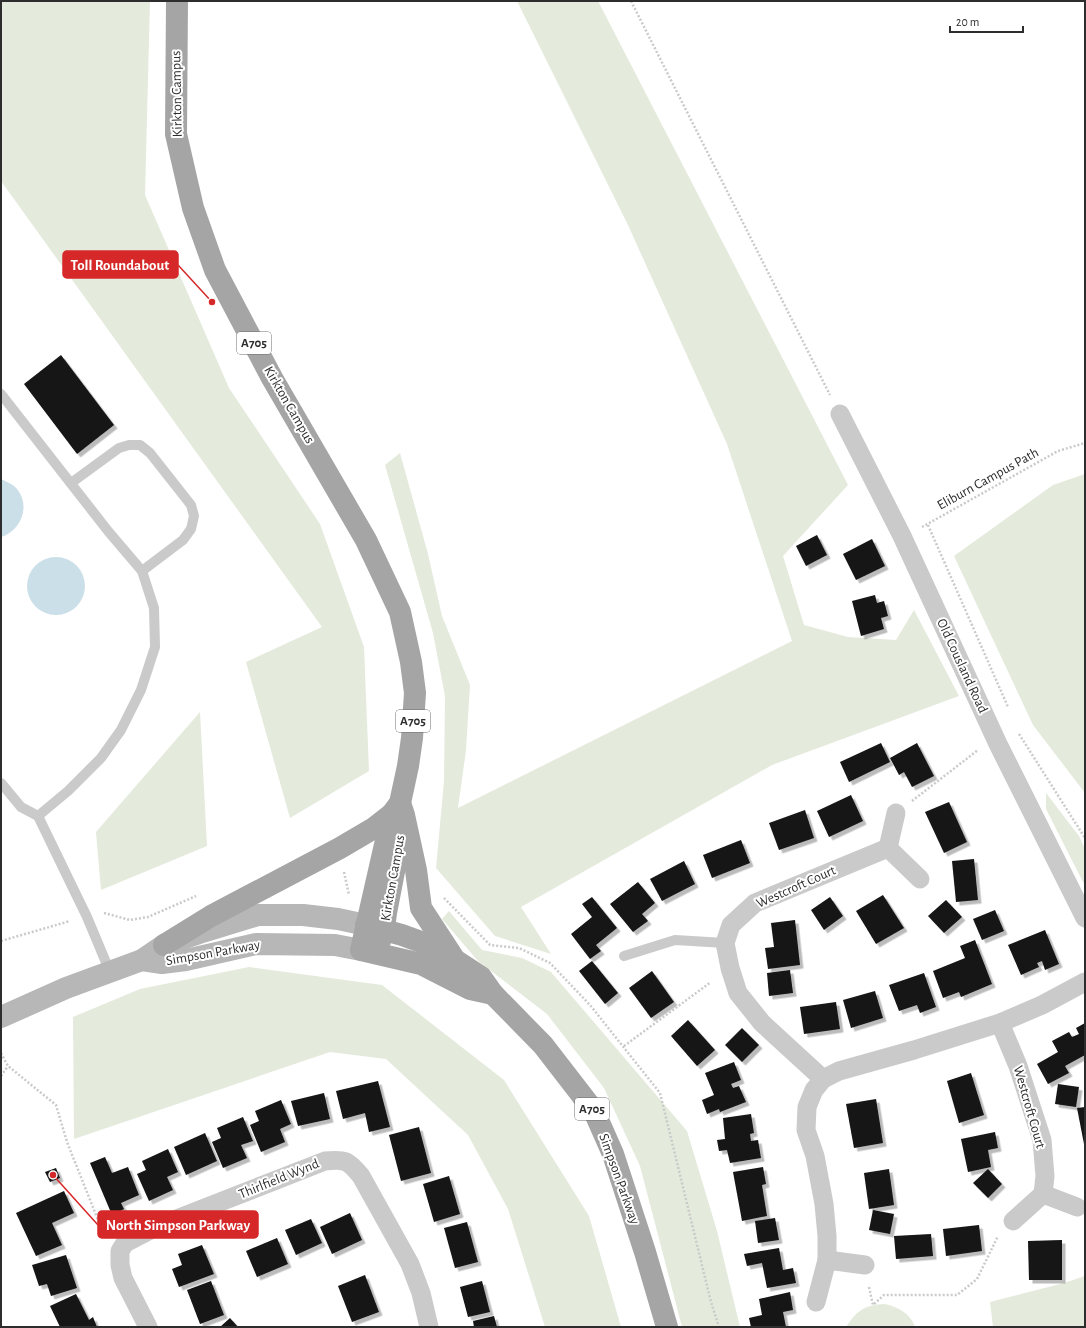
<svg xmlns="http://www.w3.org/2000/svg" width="1086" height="1328" font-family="'Alegreya Sans',sans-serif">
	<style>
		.green { fill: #e4eadc }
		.water { fill: #cadfe8 }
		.building { fill: #141414; filter: url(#shadow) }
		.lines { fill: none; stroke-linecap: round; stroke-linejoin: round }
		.path { stroke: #cacaca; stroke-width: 2.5; stroke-dasharray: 2 2; stroke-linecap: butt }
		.service { stroke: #cacaca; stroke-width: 10 }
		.minor { stroke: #cacaca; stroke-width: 19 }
		.secondary { stroke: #b7b7b7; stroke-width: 22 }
		.primary { stroke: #a5a5a5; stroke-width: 22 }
		.labels { text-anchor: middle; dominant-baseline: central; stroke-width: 4; stroke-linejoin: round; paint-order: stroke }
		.shield { fill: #fff; stroke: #6c6c6c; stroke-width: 1 }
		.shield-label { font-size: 13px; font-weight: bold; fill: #2d2d2d }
		.street-label { font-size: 14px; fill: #2d2d2d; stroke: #fff }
		.leader { fill: none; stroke: #d62828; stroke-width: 1.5 }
		.callout-dot { fill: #d62828; stroke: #fff; stroke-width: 1.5 }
		.callout { fill: #d62828; stroke: #d62828; stroke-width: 1.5 }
		.callout-label { font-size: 15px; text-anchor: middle; font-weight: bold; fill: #fff }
	</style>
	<defs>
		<filter id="shadow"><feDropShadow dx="3.5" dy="3.5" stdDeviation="0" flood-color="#0004"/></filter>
	</defs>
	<rect width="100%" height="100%" fill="#fff"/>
	<g class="green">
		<path d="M1,1h149l-5,194 84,193 91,136 44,123 5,124 -79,47 -44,-156 76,-35 -321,-446z"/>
		<path d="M517,1h81l250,484 -65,71 21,69 44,12 48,3 18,-30 45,86 -187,69 -251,142 30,47 -56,-18 -59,-68 8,-87 1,-85 -12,-63 -48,-168 15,-12 28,101 14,62 28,69 -4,65 -8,58 334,-167 -65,-197 -100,-221z"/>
		<path d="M1085,474v319l-52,-68 -79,-169 99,-71z"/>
		<path d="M200,712l7,134 -106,44 -5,-58z"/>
		<path d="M1046,793l33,43 6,13v37l-39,-77z"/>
		<path d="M449,911l33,39 40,8 29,14 136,159 30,100 23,96h-58l-42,-161 -36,-78 -57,-74 -69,-53 -36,-42z"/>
		<path d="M249,967l133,18 122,95 85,136 32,111h-76l-37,-118 -40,-74 -82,-76 -56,-7 -256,87 -1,-122 67,-28z"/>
		<path d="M1085,1276v51h-92l-3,-25 74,-19z"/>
		<path d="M885,1304c13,3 25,9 30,23h-69c11,-17 19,-22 39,-23z"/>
	</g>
	<g class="water">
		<path d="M1,479c6,3 12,5 16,10 14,17 4,42 -16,48z"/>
		<circle cx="56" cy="586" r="29"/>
	</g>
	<g class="building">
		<path d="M61,355l53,70 -37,29 -53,-70z"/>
		<path d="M817,535l10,20 -21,11 -10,-20z"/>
		<path d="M872,539l13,27 -29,14 -13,-26z"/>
		<path d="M875,595l2,8 7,-2 4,15 -7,2 3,11 -23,7 -9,-35z"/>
		<path d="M881,743l9,19 -41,20 -9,-20z"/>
		<path d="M917,743l17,33 -22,11 -8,-15 -5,3 -9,-17z"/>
		<path d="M851,795l12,26 -34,16 -12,-26z"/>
		<path d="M949,802l18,40 -23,11 -19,-41z"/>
		<path d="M805,810l9,28 -35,12 -10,-27z"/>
		<path d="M741,840l9,23 -38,15 -9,-23z"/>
		<path d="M974,859l4,41 -22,2 -4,-41z"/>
		<path d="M684,861l11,23 -33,17 -12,-22z"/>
		<path d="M638,882l17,21 -13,11 6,7 -15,11 -23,-28z"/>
		<path d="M883,895l21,33 -28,16 -20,-33z"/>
		<path d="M592,897l25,31 -21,17 5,6 -11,8 -19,-25 21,-17 -10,-13z"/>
		<path d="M830,897l13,19 -19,14 -13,-20z"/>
		<path d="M946,900l16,17 -18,16 -16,-17z"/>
		<path d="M995,910l9,21 -22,9 -9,-21z"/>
		<path d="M795,920l5,45 -32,4 -3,-21 9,-1 -3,-24z"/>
		<path d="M1045,930l14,34 -14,6 -3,-9 -5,2 2,4 -18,8 -13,-30z"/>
		<path d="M975,940l17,44 -31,13 -2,-5 -16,6 -10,-27 32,-13 -5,-12z"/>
		<path d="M592,961l26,32 -13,11 -26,-33z"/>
		<path d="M790,970l3,23 -24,3 -2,-23z"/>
		<path d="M652,971l22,31 -23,16 -22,-30z"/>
		<path d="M924,973l12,34 -16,6 -3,-8 -18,6 -10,-26z"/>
		<path d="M875,991l8,27 -32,10 -8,-28z"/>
		<path d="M836,1002l4,27 -36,5 -4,-27z"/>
		<path d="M688,1020l27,30 -18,16 -26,-30z"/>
		<path d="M1085,1023v32l-20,11 4,7 -21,11 -11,-20 21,-12 -6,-11 17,-9 3,5 7,-3 -3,-6z"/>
		<path d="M742,1028l17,17 -17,17 -17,-17z"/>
		<path d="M734,1062l7,18 -10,4 2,4 6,-2 7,16 -26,10 -1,-3 -12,5 -5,-14 12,-5 -9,-22z"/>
		<path d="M971,1073l13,42 -25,8 -12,-42z"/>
		<path d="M378,1081l12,46 -21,5 -4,-19 -22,6 -7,-28z"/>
		<path d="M1058,1084l21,3 -3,20 -21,-3z"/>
		<path d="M324,1093l6,26 -32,7 -7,-25z"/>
		<path d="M876,1099l7,44 -29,5 -8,-44z"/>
		<path d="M281,1100l10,24 -11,5 5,13 -24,10 -11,-27 9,-4 -4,-10z"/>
		<path d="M1085,1107v37h-1l-7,-36z"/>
		<path d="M751,1114l3,19 -4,1 1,7 7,-1 3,18 -31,5 -3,-13 -8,1 -2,-11 8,-1 -2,-21z"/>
		<path d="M243,1117l10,24 -12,4 6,13 -24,10 -11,-26 9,-4 -4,-10z"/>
		<path d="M419,1127l12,46 -30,8 -12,-46z"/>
		<path d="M995,1132l3,16 -10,2 3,17 -23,5 -7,-33z"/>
		<path d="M205,1133l12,28 -31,14 -12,-28z"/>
		<path d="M168,1149l10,23 -11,5 6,13 -24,11 -12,-27 9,-4 -4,-9z"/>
		<path d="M105,1157l7,16 16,-6 11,28 -18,8 3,6 -12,6 -22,-52z"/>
		<path d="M763,1167l3,17 -4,1 5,31 -25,5 -9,-49z"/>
		<path d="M56,1168l4,10 -10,4 -5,-10z"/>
		<path d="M889,1169l5,36 -25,4 -5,-36z"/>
		<path d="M988,1169l14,15 -14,14 -15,-15z"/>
		<path d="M449,1176l11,38 -26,8 -11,-38z"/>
		<path d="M64,1191l10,22 -22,10 10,22 -26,11 -20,-43z"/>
		<path d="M873,1210l21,4 -4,20 -21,-4z"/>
		<path d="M350,1213l12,27 -30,14 -12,-27z"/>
		<path d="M775,1218l4,22 -21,3 -3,-22z"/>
		<path d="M311,1219l11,24 -26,12 -11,-25z"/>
		<path d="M467,1222l11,40 -23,6 -11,-40z"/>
		<path d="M979,1225l3,26 -36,5 -3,-27z"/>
		<path d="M931,1234l2,22 -37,3 -2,-23z"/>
		<path d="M277,1238l11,26 -31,13 -11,-26z"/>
		<path d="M1062,1240v40h-33l-1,-39z"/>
		<path d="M202,1245l12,29 -35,13 -7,-18 10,-4 -4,-11z"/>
		<path d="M779,1248l4,22 10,-2 3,15 -29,5 -5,-25 -15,3 -3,-12z"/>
		<path d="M66,1255l11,33 -26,8 -4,-12 -8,2 -7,-21z"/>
		<path d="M365,1275l14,37 -27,10 -14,-36z"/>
		<path d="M211,1281l13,34 -24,9 -13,-34z"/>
		<path d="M482,1281l8,31 -22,5 -8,-30z"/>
		<path d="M790,1292l3,18 -10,2 3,15h-35l-2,-9 13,-3 -3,-16z"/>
		<path d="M76,1294l13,26 4,-3 4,10h-37l-10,-21z"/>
		<path d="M494,1316l3,11h-23l-1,-6z"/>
		<path d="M230,1318l8,9h-18z"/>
	</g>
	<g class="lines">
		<g class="path">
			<path d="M631,1l199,394"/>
			<path d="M928,525l80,182"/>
			<path d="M922,527l136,-76 27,-8"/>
			<path d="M1019,734l66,104"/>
			<path d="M912,801l66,-51"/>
			<path d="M344,872l5,23"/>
			<path d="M444,898l46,47 29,3 31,15 40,42 70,88 51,209 8,25"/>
			<path d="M104,913l26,7 18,-3 48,-21"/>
			<path d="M1,941l69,-20"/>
			<path d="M624,1046l87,-64"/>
			<path d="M1,1053l7,13 48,39 11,37 35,88 3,3"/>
			<path d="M1,1076l7,-10"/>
			<path d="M869,1287l4,18 11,-10h73l20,-16 21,-43"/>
		</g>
		<g class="service">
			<path d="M1,394l107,137 34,40 12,37 1,39 -14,43 -20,40 -20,28 -33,33 -30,25"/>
			<path d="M71,483l48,-35 10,-3h11l10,8 41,52 3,11 -3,13 -8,11 -41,31"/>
			<path d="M1,783l20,24 17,9 49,101 23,55"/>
			<path d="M624,956l51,-16 50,3"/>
		</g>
		<g class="minor">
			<path d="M840,414l62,122 96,208 87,174"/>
			<path d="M888,848l8,-35"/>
			<path d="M920,879l-32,-31 -133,55 -24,22 -6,18 5,25 8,25 24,30 61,56 16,-8 75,-21 86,-27 42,-18 43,-23"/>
			<path d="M1000,1023l18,43 24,74 3,36 -2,18 34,13"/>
			<path d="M1013,1221l30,-27"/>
			<path d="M827,1260l38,5"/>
			<path d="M816,1302l11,-42v-24l-3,-32 -9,-48 -9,-26 1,-23 7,-17 9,-11"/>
			<path d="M148,1327l-25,-49 -3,-13v-14l5,-8 31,-16 169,-66c20,-2 23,-1 36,15l49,88 11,29 8,34"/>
		</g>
		<g class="secondary">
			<path d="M142,960l20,3 24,-3 70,-16 79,1 26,5"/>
			<path d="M1,1017l65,-29 76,-28 22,-15 35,-12 59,-18h45l35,4 28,6"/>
		</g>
		<g class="primary">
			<path d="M177,1l-1,133 17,74 22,62 57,108 94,162 34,72 11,50 4,31 -3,45 -4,28 -8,37 -8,11 -31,136 60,14 49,25 23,5"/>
			<path d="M400,803l4,12 12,55 5,38 32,49"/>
			<path d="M366,925l36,10 33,12 46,30 12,17 50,51 51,66 19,43 32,98 22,75"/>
			<path d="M379,944l5,-15 2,-16 11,-57"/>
			<path d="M164,945l47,-29 129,-68 34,-20 18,-14"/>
		</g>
	</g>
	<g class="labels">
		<g class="shield">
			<rect x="237" y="332" width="34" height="22" rx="3"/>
			<rect x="396" y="710" width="34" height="22" rx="3"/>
			<rect x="575" y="1098" width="34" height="22" rx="3"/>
		</g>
		<g class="shield-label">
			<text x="254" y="343">A705</text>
			<text x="413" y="721">A705</text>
			<text x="592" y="1109">A705</text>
		</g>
		<g class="street-label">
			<text transform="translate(177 94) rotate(-91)">Kirkton Campus</text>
			<text transform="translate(289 405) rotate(60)">Kirkton Campus</text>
			<text transform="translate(988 479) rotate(-29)">Eliburn Campus Path</text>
			<text transform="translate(962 666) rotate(65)">Old Cousland Road</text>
			<text transform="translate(393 878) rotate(-80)">Kirkton Campus</text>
			<text transform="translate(796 887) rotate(-24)">Westcroft Court</text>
			<text transform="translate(213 953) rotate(-10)">Simpson Parkway</text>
			<text transform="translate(1029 1107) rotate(74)">Westcroft Court</text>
			<text transform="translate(279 1179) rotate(-22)">Thirlfield Wynd</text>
			<text transform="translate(619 1179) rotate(70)">Simpson Parkway</text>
		</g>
	</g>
	<path class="leader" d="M212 302L178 265M53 1175L98 1225"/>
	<g class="callout-dot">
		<circle cx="212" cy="302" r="4"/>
		<circle cx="53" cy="1175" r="4"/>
	</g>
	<g class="callout">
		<rect x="63" y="251" width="115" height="27" rx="4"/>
		<rect x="98" y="1211" width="160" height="27" rx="4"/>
	</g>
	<g class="callout-label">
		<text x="120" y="270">Toll Roundabout</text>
		<text x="178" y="1230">North Simpson Parkway</text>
	</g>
	<rect width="1086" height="1328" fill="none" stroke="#2d2d2d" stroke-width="4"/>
	<path d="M950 26v6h73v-6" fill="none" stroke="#2d2d2d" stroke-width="2"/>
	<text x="956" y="26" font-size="12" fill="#2d2d2d" stroke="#ffffff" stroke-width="3" paint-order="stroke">20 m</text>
</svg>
